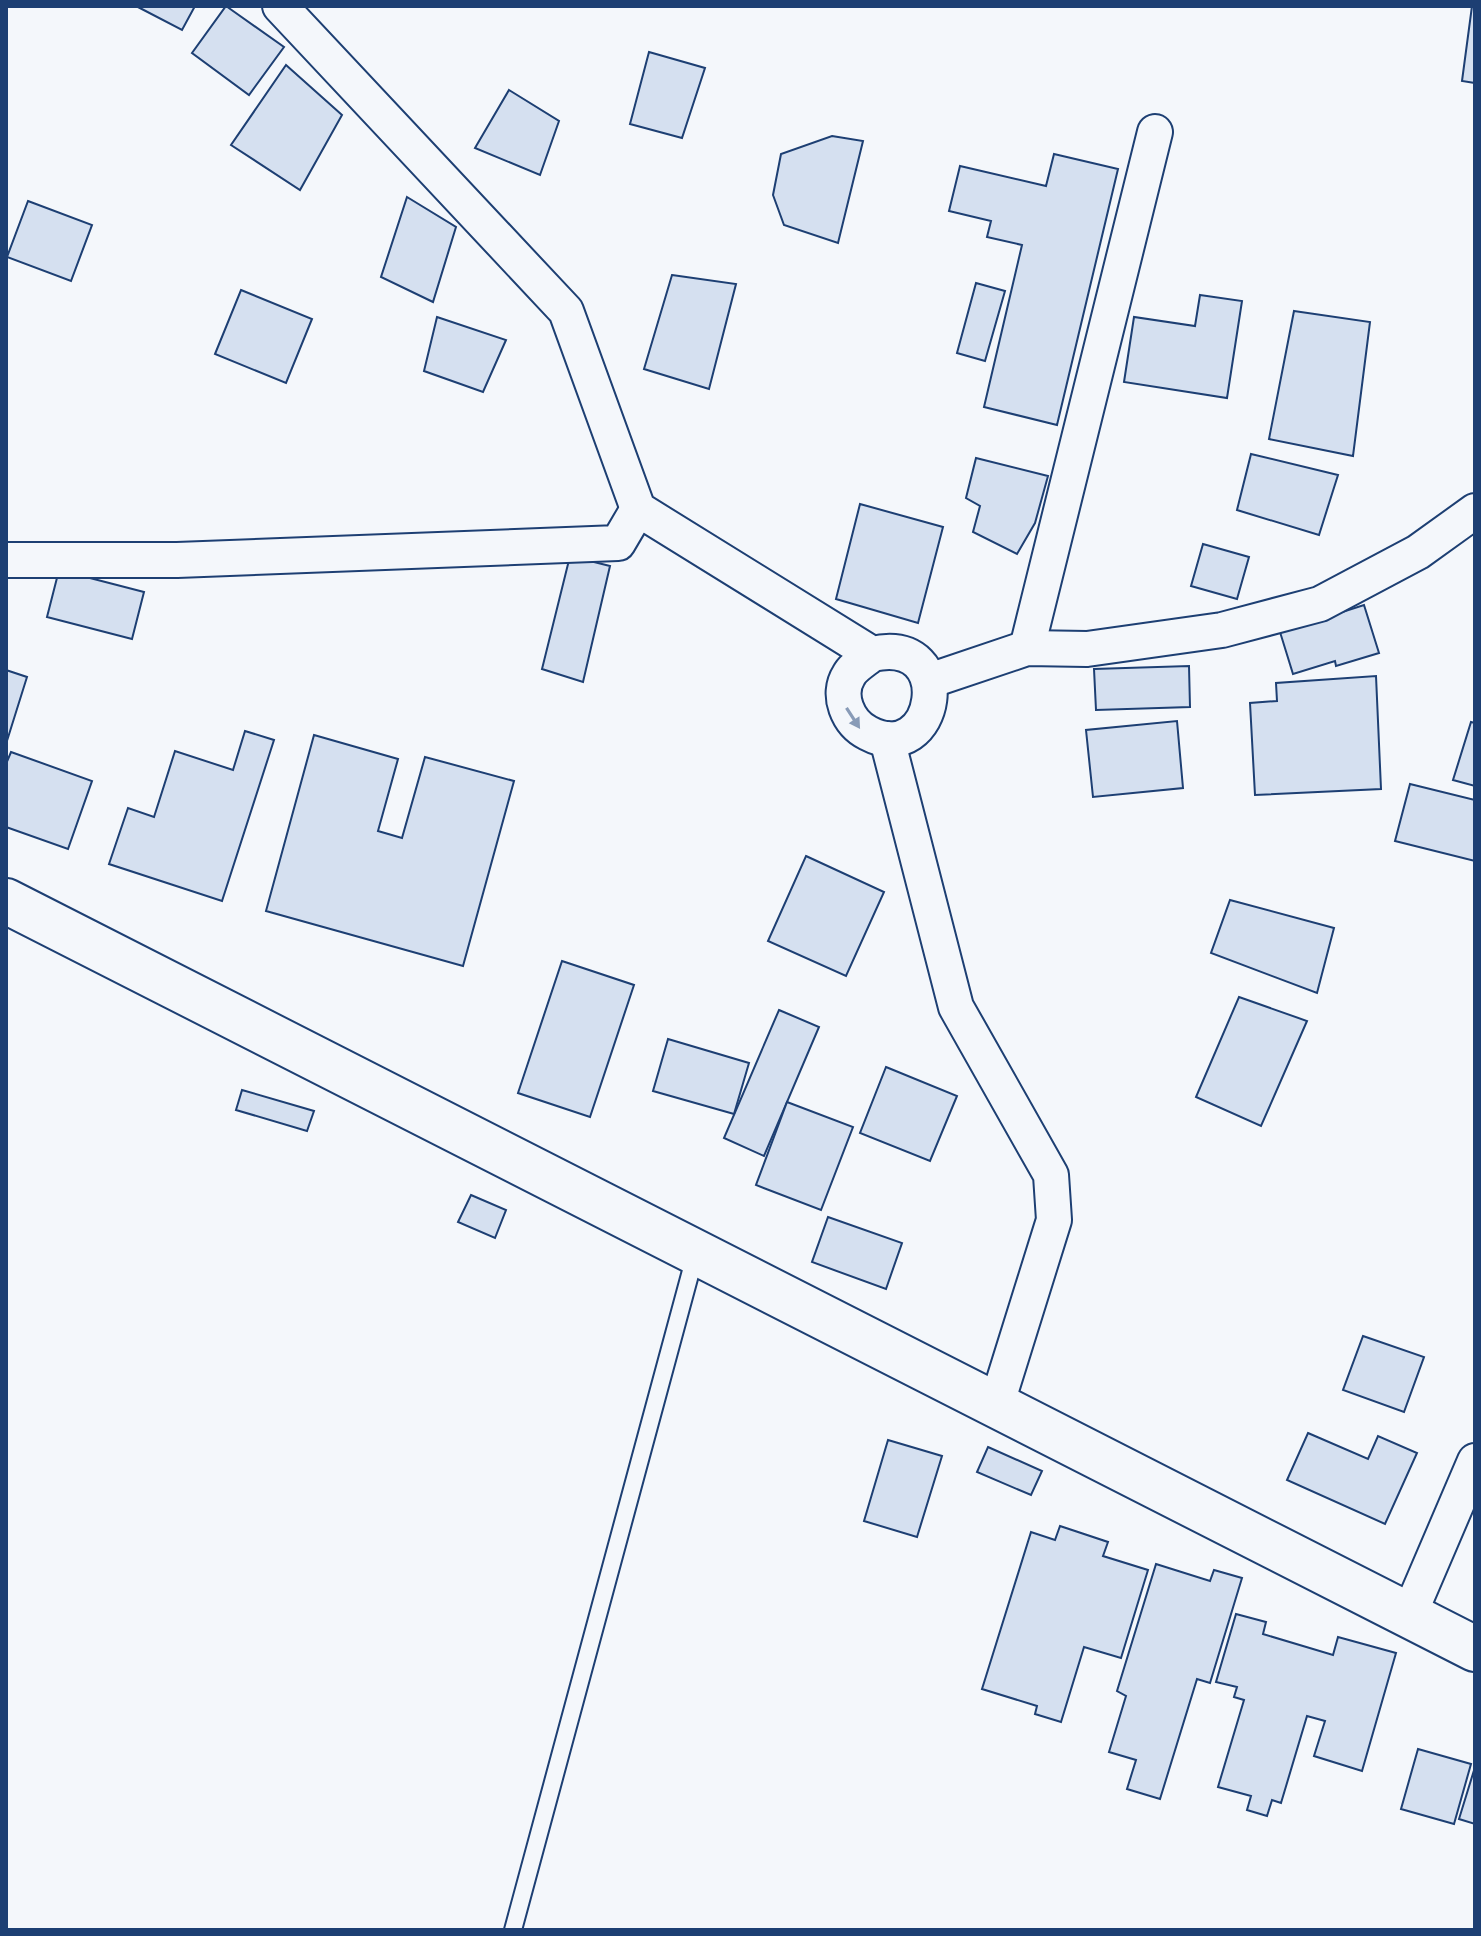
<svg xmlns="http://www.w3.org/2000/svg" width="1481" height="1936" font-family="'Asap Condensed',sans-serif">
	<style>
		.building { fill: #d5e0f0; stroke: #1d3f73; stroke-width: 2 }
		.lines { fill: none; stroke-linecap: round; stroke-linejoin: round }
		.lane-casing { stroke: #1d3f73; stroke-width: 20 }
		.street-casing { stroke: #1d3f73; stroke-width: 38 }
		.secondary-casing { stroke: #1d3f73; stroke-width: 48 }
		.lane { stroke: #f4f7fb; stroke-width: 16 }
		.street { stroke: #f4f7fb; stroke-width: 34 }
		.secondary { stroke: #f4f7fb; stroke-width: 44 }
		.oneway { fill: #889bb7 }
	</style>
	<rect width="100%" height="100%" fill="#f4f7fb"/>
	<g class="building">
		<path d="M136,6h59l-13,24z"/>
		<path d="M226,6l58,41 -35,48 -57,-42z"/>
		<path d="M1472,6h3v77l-13,-2z"/>
		<path d="M649,52l56,16 -23,70 -52,-14z"/>
		<path d="M286,65l56,50 -42,75 -69,-45z"/>
		<path d="M509,90l50,31 -19,54 -65,-27z"/>
		<path d="M832,136l31,5 -25,102 -54,-18 -11,-30 8,-41z"/>
		<path d="M1054,154l64,15 -61,256 -73,-18 38,-162 -35,-8 4,-16 -42,-10 11,-45 86,20z"/>
		<path d="M407,197l49,30 -23,75 -52,-25z"/>
		<path d="M28,201l64,24 -21,56 -64,-24z"/>
		<path d="M672,275l64,9 -27,105 -65,-20z"/>
		<path d="M976,283l29,8 -20,70 -28,-8z"/>
		<path d="M241,290l71,29 -26,64 -71,-29z"/>
		<path d="M1200,295l42,6 -15,97 -103,-16 10,-65 61,9z"/>
		<path d="M1294,311l76,11 -17,134 -84,-17z"/>
		<path d="M437,317l69,23 -23,52 -59,-21z"/>
		<path d="M1251,454l87,21 -19,60 -82,-25z"/>
		<path d="M976,458l72,18 -13,47 -18,31 -44,-22 7,-26 -14,-8z"/>
		<path d="M860,504l83,23 -25,96 -82,-24z"/>
		<path d="M1203,544l46,13 -12,42 -46,-13z"/>
		<path d="M570,556l40,10 -27,116 -41,-13z"/>
		<path d="M59,570l85,22 -12,47 -85,-22z"/>
		<path d="M1364,605l15,48 -43,13 -1,-5 -42,13 -13,-42z"/>
		<path d="M1189,666l1,41 -94,3 -2,-41z"/>
		<path d="M6,670l21,7 -21,67z"/>
		<path d="M1376,676l5,113 -126,6 -5,-92 27,-2 -1,-18z"/>
		<path d="M1177,721l6,67 -90,9 -7,-67z"/>
		<path d="M1471,722l4,1v63l-22,-6z"/>
		<path d="M245,731l29,9 -52,161 -113,-37 19,-56 26,9 21,-66 58,19z"/>
		<path d="M314,735l84,24 -20,72 24,7 23,-81 89,24 -51,185 -197,-55z"/>
		<path d="M11,752l81,29 -24,68 -62,-22v-63z"/>
		<path d="M1410,784l65,16v61l-80,-20z"/>
		<path d="M806,856l78,36 -38,84 -78,-35z"/>
		<path d="M1230,900l104,28 -17,65 -106,-40z"/>
		<path d="M562,961l72,24 -44,132 -72,-24z"/>
		<path d="M1239,997l68,24 -46,105 -65,-29z"/>
		<path d="M779,1010l40,17 -55,129 -40,-18z"/>
		<path d="M668,1039l81,24 -15,51 -81,-23z"/>
		<path d="M886,1067l71,29 -27,65 -70,-28z"/>
		<path d="M242,1090l72,21 -7,20 -71,-21z"/>
		<path d="M787,1102l66,25 -32,83 -65,-25z"/>
		<path d="M471,1195l35,15 -11,28 -37,-16z"/>
		<path d="M828,1217l74,26 -16,46 -74,-27z"/>
		<path d="M1363,1336l61,21 -20,55 -61,-22z"/>
		<path d="M1308,1433l60,26 10,-23 39,17 -32,71 -98,-44z"/>
		<path d="M888,1440l54,16 -25,81 -53,-16z"/>
		<path d="M988,1447l54,24 -11,24 -54,-23z"/>
		<path d="M1060,1526l48,16 -5,14 45,14 -27,88 -37,-11 -23,75 -26,-8 2,-8 -55,-17 49,-157 24,8z"/>
		<path d="M1156,1564l54,17 4,-11 28,8 -32,105 -13,-4 -37,120 -33,-10 9,-29 -27,-8 17,-56 -9,-5z"/>
		<path d="M1236,1614l30,8 -3,12 70,21 5,-18 58,16 -34,118 -48,-15 11,-35 -18,-5 -26,87 -9,-3 -5,16 -20,-6 4,-14 -33,-9 26,-87 -10,-3 3,-10 -21,-5z"/>
		<path d="M1418,1749l53,15 -17,60 -53,-15z"/>
		<path d="M1475,1767v57l-16,-5z"/>
	</g>
	<g class="lines">
		<defs>
			<path id="lane" d="M513,1930l182,-674"/>
			<g id="street">
				<path d="M280,6l286,305 72,198 234,145c89,-20 65,116 -4,79 -20,-10 -32,-38 -19,-58 4,-8 16,-15 23,-21"/>
				<path d="M6,560h171l441,-17 20,-34"/>
				<path d="M1027,648l128,-516"/>
				<path d="M929,681l98,-33 60,1 135,-19 98,-26 98,-52 57,-41"/>
				<path d="M887,739l69,268 95,168 3,45 -58,186"/>
				<path d="M1409,1615l66,-154"/>
			</g>
			<path id="secondary" d="M6,901l1469,748"/>
		</defs>
		<use href="#lane" class="lane-casing"/>
		<use href="#street" class="street-casing"/>
		<use href="#secondary" class="secondary-casing"/>
		<use href="#lane" class="lane"/>
		<use href="#street" class="street"/>
		<use href="#secondary" class="secondary"/>
	</g>
	<defs><path id="oneway-solid" d="M-6-.8H1V-3.2L6.5 0L1 3.2V.8H-6Z" transform="scale(2)"/></defs>
	<use class="oneway" href="#oneway-solid" transform="translate(853 718) rotate(57)"/>
	<rect width="1481" height="1936" fill="none" stroke="#1d3f73" stroke-width="16"/>
</svg>
